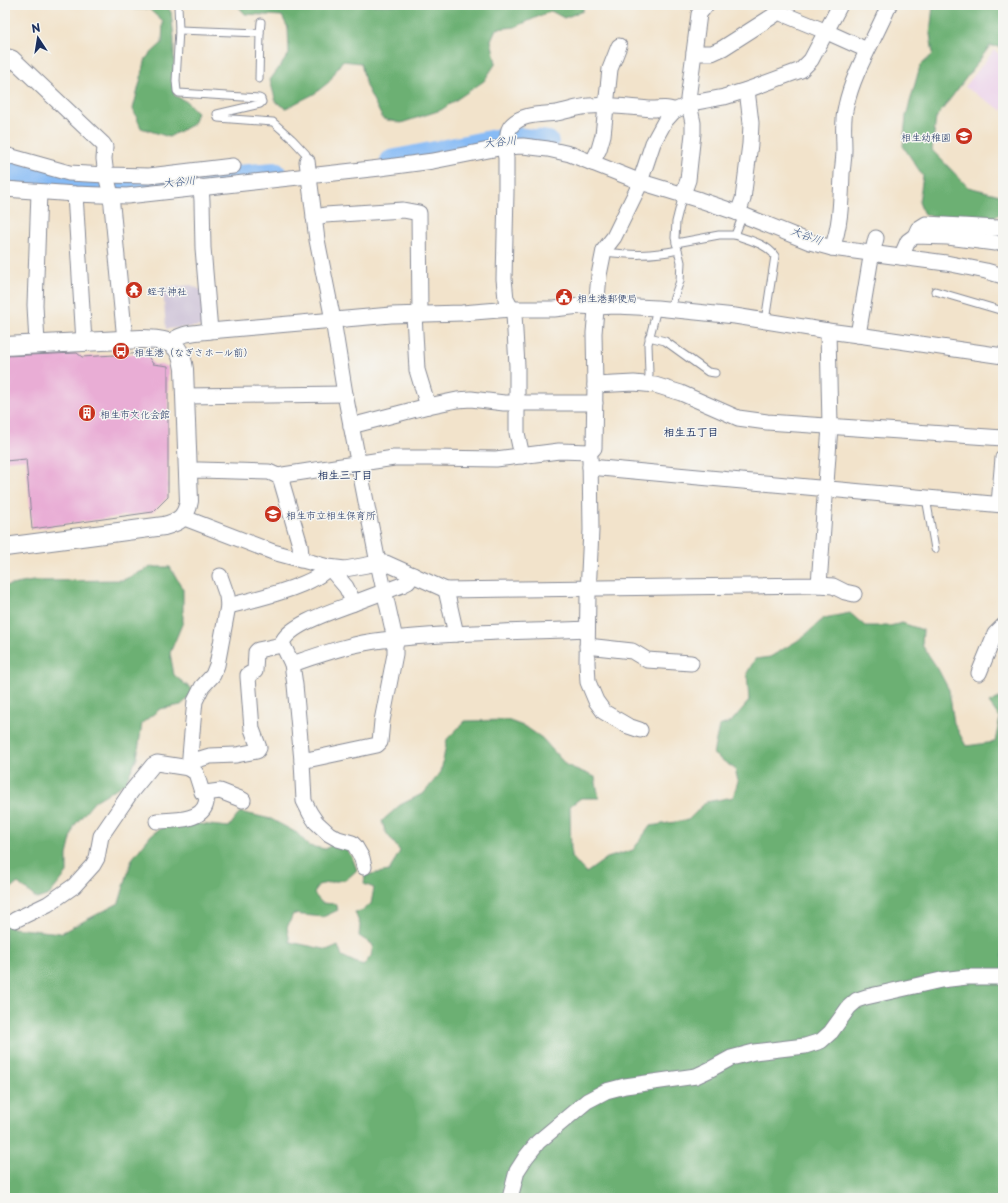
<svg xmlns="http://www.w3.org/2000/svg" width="1008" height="1203" font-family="'Playpen Sans','Klee One',sans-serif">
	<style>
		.built { fill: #ecd1ea }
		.industrial { fill: #cbbfd5 }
		.forest { fill: #6cb073; stroke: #447068 }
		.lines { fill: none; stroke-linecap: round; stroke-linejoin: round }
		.river { stroke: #87bbf5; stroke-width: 22 }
		.building { fill: #e9add5 }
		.service-casing { stroke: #868994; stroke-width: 9 }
		.minor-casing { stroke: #868994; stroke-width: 17 }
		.tertiary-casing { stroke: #868994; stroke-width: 20 }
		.service { stroke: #fff; stroke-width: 7 }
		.minor { stroke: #fff; stroke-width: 15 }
		.tertiary { stroke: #fff; stroke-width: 18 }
		.labels { text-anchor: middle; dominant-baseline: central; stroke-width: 3; stroke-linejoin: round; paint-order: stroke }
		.poi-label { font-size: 10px; fill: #1b2f5e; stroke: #f6f6f2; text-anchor: start }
		.water-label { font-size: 11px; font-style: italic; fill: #365284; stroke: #f6f6f2 }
		.neighbourhood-label { font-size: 11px; font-weight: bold; fill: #1b2f5e; stroke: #f6f6f2 }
	</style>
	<rect width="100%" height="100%" fill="#f6f6f2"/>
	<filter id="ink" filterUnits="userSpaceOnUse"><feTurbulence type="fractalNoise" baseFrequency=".025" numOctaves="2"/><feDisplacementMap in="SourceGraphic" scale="8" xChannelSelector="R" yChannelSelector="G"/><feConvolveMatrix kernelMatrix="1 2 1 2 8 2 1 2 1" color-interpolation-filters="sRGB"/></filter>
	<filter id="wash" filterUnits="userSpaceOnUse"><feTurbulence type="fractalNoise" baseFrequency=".012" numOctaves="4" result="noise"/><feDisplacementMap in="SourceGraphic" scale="16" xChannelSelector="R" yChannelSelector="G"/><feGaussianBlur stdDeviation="0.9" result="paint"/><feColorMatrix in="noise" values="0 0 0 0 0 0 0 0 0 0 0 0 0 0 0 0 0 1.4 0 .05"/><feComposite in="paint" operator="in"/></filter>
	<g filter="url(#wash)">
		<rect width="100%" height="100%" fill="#f2e3cb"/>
		<path class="built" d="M994,50l9,7v54l-38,-24z"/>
		<path class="industrial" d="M191,285l10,5 5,36 -40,3 -3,-41z"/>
		<g class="forest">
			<path d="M125,5h41l5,7 3,26v57l13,7 10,10 -4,12 -24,13 -28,-9 -8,-19 13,-51 16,-15 1,-21 -14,-13h-15z"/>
			<path d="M237,5h346v6l-19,7 -13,-7 -36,16 -19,2 -5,11 5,23 -12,18 -43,29 -40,13 -18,-4 -17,-33 -5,-23 -19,-2 -13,21 -15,12 -28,14 -10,-6 -6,-22 19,-26 -1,-26 -6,-12 -37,-2z"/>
			<path d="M933,5h70v42l-13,-1 -54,72 -4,32 36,37 32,8 3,-1v18l-16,9 -63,-6 -5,-13 4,-26 -20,-30 3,-30 14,-50 13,-12 -3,-20z"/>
			<path d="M151,567h19l13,22v33l-13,31 4,22 21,17 -14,13 -21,4 -18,14 -5,35 -12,25 -30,18 -21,25 -7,29v18l-18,22 -12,4 -19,-16 -13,10v-307l28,-5 90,-1z"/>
			<path d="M850,613l15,13h25l12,-3 21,7 -1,15 16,24 11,21 5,33 12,23 29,-4 5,-24 -11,-15 14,-7v502h-998v-287l7,17 49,5 58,-30 13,-44 19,-24 20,-14 58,6 11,-15 31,7 26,14 12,13 17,3 6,-5 13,3 7,10 5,13 -10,9 -29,6 -4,9 8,9 13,1 3,6 -15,7 -30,-3 -6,14 3,14 39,8 9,-4 4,10 21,10 8,-10 2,-11 -14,-9 1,-11 -5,-13 6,-1 10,-7 3,-16 -10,-4 1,-9 24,-4 11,-20 -15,-20 -3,-10 18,-16 24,-12 17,-21 6,-33 18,-18 42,-1 19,7 16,11 24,27 29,12 4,21h-18l-11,8 1,50 15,17 21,-15 26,-8 17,-24 38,-6 18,-18 27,-5 5,-16 -3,-12 -22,-15 6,-28 12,-4 18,-21 -2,-28 8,-14 15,-2 32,-19 22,-20z"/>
		</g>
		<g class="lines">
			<g class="river">
				<path d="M391,161l109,-22 16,-1 32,4"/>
				<path d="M5,169l29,8 81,9 160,-13"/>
			</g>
		</g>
		<g id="blocks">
			<path class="building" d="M77,353l5,4 64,-4 7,11 15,2v131l-15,15 -121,17 -6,-70 -21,2v-105z"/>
		</g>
	</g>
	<g filter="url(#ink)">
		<use href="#blocks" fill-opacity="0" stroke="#868994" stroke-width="1"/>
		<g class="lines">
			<defs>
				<g id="service">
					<path d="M178,5l1,25 -3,51 1,10 2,2 80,5 2,1 1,3 -2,2 -43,10 1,4 55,4 19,17 14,15 1,7"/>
					<path d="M179,30l81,3 1,-11"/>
					<path d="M259,79l1,-46"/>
					<path d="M735,235c13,5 31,8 40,21l-10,65"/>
					<path d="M676,243l43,-8h16l8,-20"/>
					<path d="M604,252c26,3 47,4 74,-2"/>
					<path d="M935,291l68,20"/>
					<path d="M670,309l10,-28 1,-19 -6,-24 1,-16 7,-28"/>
					<path d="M649,337l16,4 43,31 7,1"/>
					<path d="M648,385l1,-11 -1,-30 9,-36"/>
					<path d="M926,498l9,51"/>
				</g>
				<g id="minor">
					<path d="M778,11l5,3 44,18 40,18"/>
					<path d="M694,53h18l11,-5 50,-32 5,-5 2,-6"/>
					<path d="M5,66l4,-9 3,1 91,86 2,3 -1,12 2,16 5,20 14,145"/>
					<path d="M504,147l2,11v34l-2,87 2,20 8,15 3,52v67l5,23"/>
					<path d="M508,147c0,-9 -2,-17 5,-23 11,-11 29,-9 43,-11 11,-2 22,-6 33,-7 22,-2 43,2 64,3 7,0 16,-2 21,2"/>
					<path d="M5,155l64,18 37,2 43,1 84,-10"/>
					<path d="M307,161l10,79 16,80 12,74 33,169 17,76v15l-13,67 -2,21 -3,3 -75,16 2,40 6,12 6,9 13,12 9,5 14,4 3,3 7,12 2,9"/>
					<path d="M592,163l7,-14 4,-14 7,-66 9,-23"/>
					<path d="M201,187l1,14 1,47 7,83"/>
					<path d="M5,189l70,5 52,2 253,-28 53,-7 71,-14 19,-1 25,3 22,5 71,28 59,18 38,13 72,29 22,6 114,15 40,8 17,5"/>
					<path d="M75,194l9,148"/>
					<path d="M683,194l5,-14 5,-47v-10l-5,-24 11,-85 7,-9"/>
					<path d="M738,213l5,-14 7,-55 1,-21 -4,-33"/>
					<path d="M314,218l11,-3 78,-5 16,3 1,101"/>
					<path d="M915,236l3,-7 8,-5 71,4 6,-1"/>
					<path d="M832,248c9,-23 9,-50 10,-75 1,-8 2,-16 2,-24 0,-15 -2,-29 2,-43 8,-36 29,-67 43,-101"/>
					<path d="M901,257l7,-16 7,-5 33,1 47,6"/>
					<path d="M414,314l3,56 11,36"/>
					<path d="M858,335l12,-72 6,-25"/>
					<path d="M170,343c9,-11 27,-10 40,-12l181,-16 71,-2 49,-4h43l26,-3 16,1 20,-1 41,2 78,8 93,15 30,4 145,21"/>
					<path d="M37,344l-2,-39 4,-113"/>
					<path d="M595,385l39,-2 21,2 26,8 57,25 29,4 236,16"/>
					<path d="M185,396l160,-2"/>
					<path d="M351,426l77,-20 29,-6 14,-1 33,4h91"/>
					<path d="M590,457l1,73 -3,64 -1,69 1,19 8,19 8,11 24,14 12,4"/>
					<path d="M590,467l413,38"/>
					<path d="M188,471l11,-1 70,2 9,4 5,-1 111,-17h40l62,1 63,-8 31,1 4,-4 1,-63 -1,-52 5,-58 5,-25 10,-13 24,-49 15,-45 12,-22 9,-10 14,-6 9,-3 27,-5 23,-7 54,-20 10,-10 29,-55"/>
					<path d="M278,476l3,4 19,65 1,10 -1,5"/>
					<path d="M999,504l4,-46"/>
					<path d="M182,517l91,35 55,15 17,2 33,-6h8l60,27 373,-5 11,-159 -2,-95"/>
					<path d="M335,569l-1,4 12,14 8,16 48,-18 6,-3 5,-7"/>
					<path d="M220,576l7,20 1,10 -11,59 -4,10 -11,12 -7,14 -2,20 -4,47 7,5 6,19 3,1 15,-2 23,9"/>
					<path d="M819,585l14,1 12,6 9,2"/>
					<path d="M446,590l10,44"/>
					<path d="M228,606c21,-5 90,-21 100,-39"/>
					<path d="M587,646l45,5 15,9 44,3"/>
					<path d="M292,664c30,-10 61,-21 91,-24 68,-8 136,-8 204,-11"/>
					<path d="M979,673l16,-39 8,-8"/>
					<path d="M302,761l-7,-76 -3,-21 -10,-21c7,-19 54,-33 72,-40"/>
					<path d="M190,762l20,-6 26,-1 21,-4 2,-3 -7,-19 -4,-52v-2l7,-4 1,-19 2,-2 19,-4 5,-3"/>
					<path d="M157,821c14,-1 45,1 49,-18 1,-3 0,-7 -1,-10"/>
					<path d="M15,920l33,-16 26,-18 19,-21 4,-7 4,-22 30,-44 22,-27 4,-2 32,5"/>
					<path d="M510,1198l7,-27 9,-14 12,-15 49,-41 19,-10 19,-5 71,-10 13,-6 22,-12 23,-6 51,-6 16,-5 10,-9 18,-25 8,-7 9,-3 75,-17 26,-3h36"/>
				</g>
				<path id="tertiary" d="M5,346l136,-7c26,1 39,1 43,30l5,132c-3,17 -10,21 -25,25l-159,21"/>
			</defs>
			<use href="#service" class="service-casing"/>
			<use href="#minor" class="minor-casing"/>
			<use href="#tertiary" class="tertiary-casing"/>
			<use href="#service" class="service"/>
			<use href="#minor" class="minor"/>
			<use href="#tertiary" class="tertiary"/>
		</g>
	</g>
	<defs>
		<symbol id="school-disc" viewBox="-11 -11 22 22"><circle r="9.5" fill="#c8321e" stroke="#f6f6f2"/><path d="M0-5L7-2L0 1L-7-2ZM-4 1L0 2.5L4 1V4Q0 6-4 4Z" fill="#fff"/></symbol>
		<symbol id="temple-disc" viewBox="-11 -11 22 22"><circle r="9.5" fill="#c8321e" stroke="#f6f6f2"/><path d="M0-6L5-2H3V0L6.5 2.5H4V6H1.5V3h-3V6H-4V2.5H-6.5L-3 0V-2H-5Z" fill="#fff"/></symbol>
		<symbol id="civic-disc" viewBox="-11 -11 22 22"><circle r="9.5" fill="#c8321e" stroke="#f6f6f2"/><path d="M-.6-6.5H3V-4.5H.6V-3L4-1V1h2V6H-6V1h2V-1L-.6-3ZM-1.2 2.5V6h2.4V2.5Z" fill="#fff"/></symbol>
		<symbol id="bus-disc" viewBox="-11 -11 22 22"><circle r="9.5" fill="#c8321e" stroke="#f6f6f2"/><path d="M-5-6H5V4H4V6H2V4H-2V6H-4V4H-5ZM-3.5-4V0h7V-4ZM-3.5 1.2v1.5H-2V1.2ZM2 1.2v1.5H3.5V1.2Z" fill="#fff"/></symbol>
		<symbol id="building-disc" viewBox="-11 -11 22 22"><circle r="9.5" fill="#c8321e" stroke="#f6f6f2"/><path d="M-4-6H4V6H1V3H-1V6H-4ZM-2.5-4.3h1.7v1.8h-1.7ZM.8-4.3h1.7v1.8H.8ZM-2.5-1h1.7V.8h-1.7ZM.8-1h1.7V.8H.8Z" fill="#fff"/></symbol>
	</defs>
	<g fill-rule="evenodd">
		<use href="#school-disc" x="954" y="126" width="20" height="20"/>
		<use href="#temple-disc" x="124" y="280" width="20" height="20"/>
		<use href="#civic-disc" x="554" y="287" width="20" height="20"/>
		<use href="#bus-disc" x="111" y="341" width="20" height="20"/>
		<use href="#building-disc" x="77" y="403" width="20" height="20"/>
		<use href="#school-disc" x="263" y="504" width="20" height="20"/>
	</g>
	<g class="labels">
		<g class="poi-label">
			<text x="951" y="136" text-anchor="end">相生幼稚園</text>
			<text x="147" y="290">蛭子神社</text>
			<text x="577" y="297">相生港郵便局</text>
			<text x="134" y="351">相生港（なぎさホール前）</text>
			<text x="100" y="413">相生市文化会館</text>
			<text x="286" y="514">相生市立相生保育所</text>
		</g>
		<g class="water-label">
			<text transform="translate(500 141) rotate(-6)">大谷川</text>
			<text transform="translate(179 181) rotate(-5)">大谷川</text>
			<text transform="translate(807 235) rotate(20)">大谷川</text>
		</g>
		<g class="neighbourhood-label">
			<text x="691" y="431">相生五丁目</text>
			<text x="345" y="474">相生三丁目</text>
		</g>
	</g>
	<rect width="1008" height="1203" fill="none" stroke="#f6f6f2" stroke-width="20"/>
	<g transform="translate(38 38) rotate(348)" stroke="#f6f6f2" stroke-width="3" paint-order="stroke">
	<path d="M0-3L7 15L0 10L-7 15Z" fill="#1b2f5e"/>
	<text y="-6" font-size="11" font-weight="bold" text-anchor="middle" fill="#1b2f5e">N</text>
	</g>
</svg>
